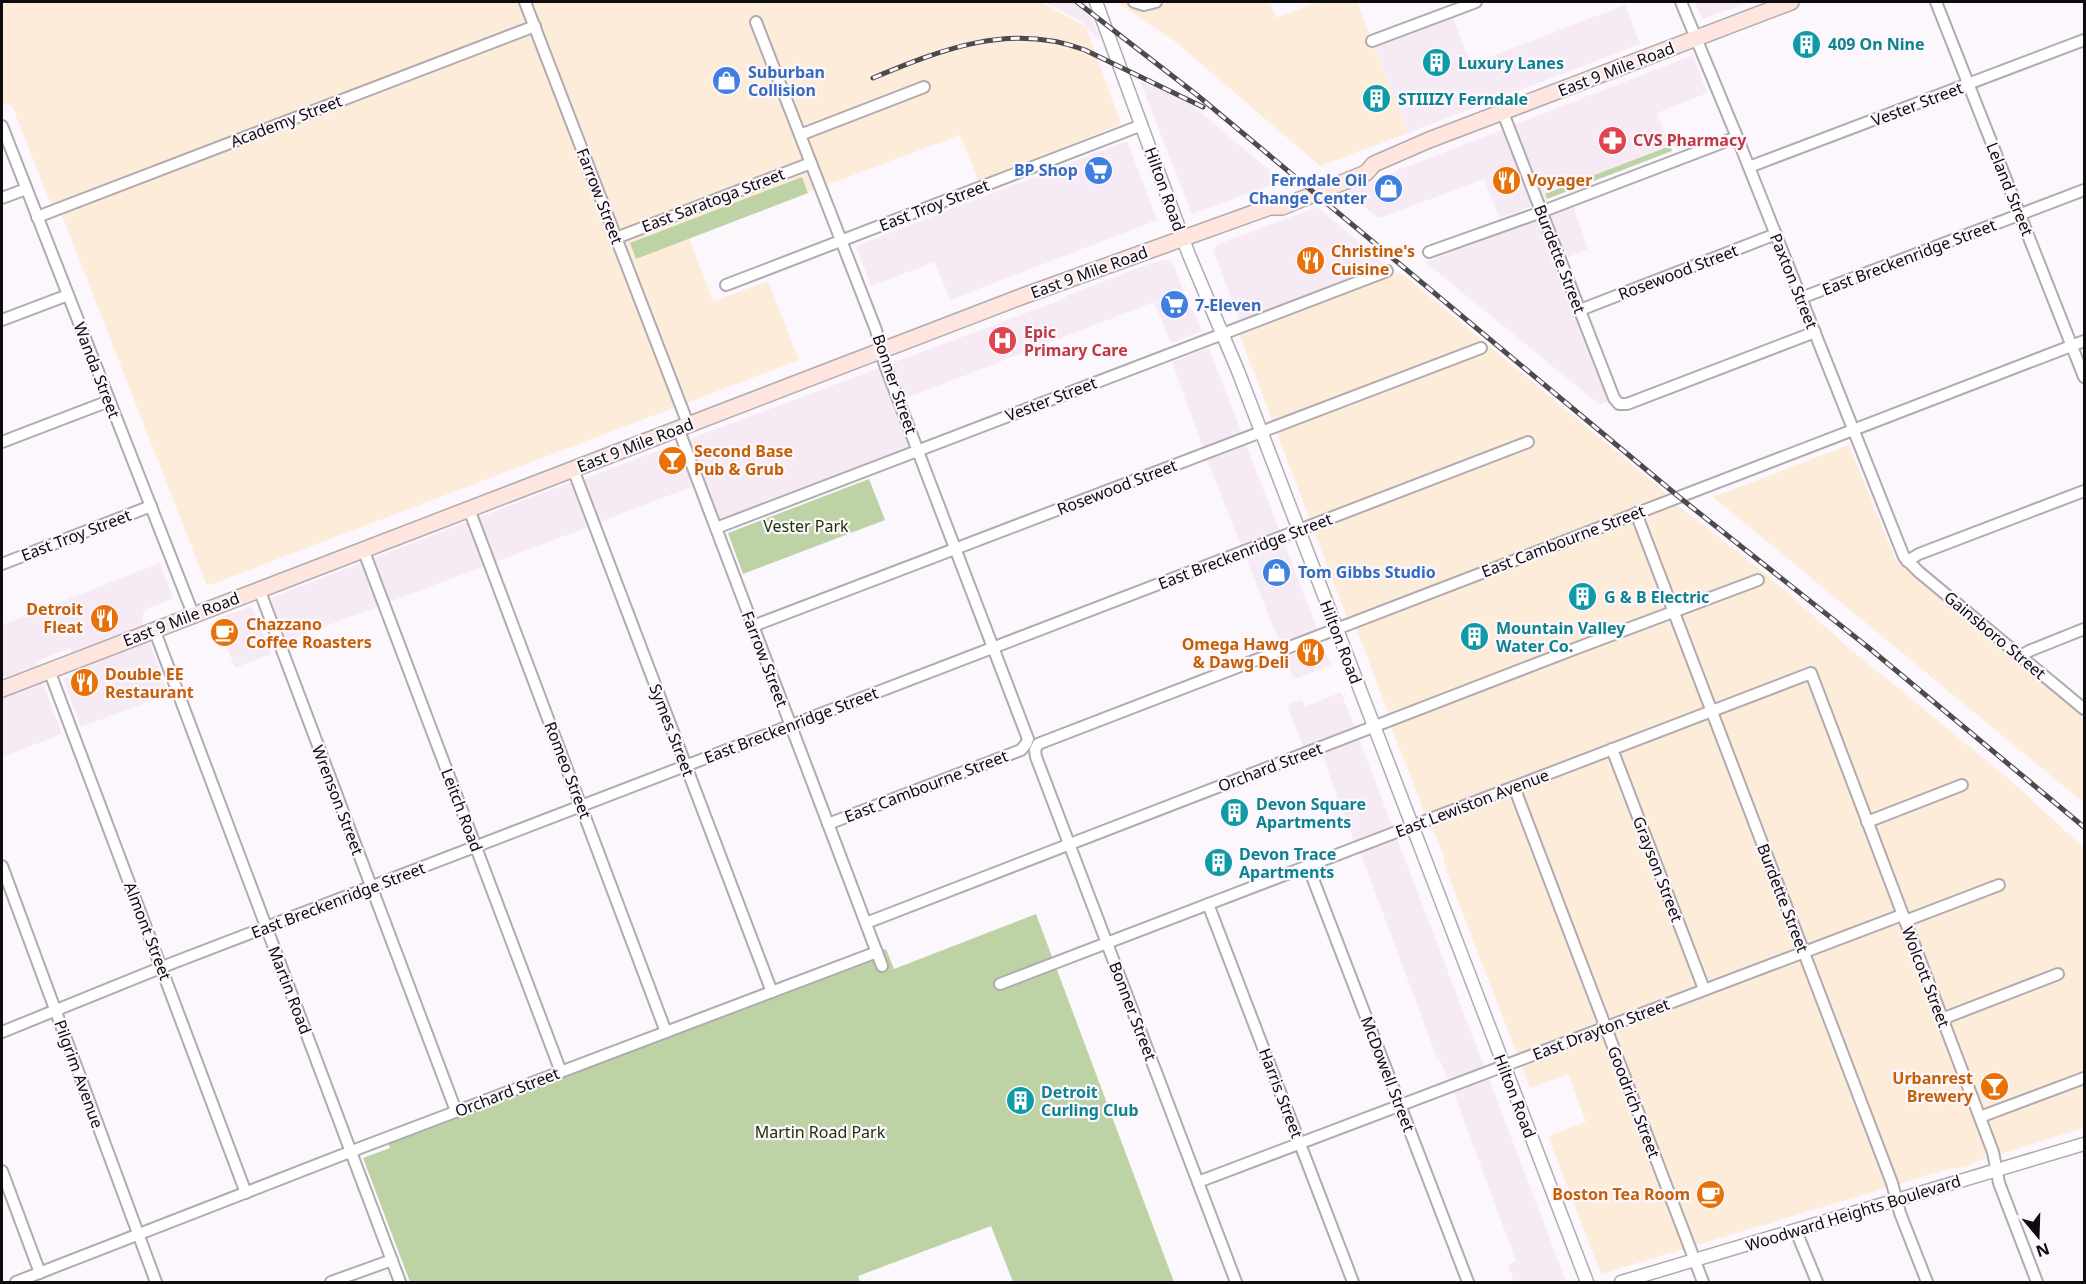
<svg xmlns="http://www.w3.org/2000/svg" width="2086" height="1284" font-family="'Noto Sans',sans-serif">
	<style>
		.built { fill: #f6eaf4 }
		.industrial { fill: #fdecda }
		.green { fill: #bdd3a6 }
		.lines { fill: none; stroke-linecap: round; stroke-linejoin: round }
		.minor-casing { stroke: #b0abb0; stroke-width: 14 }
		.tertiary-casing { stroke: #b0abb0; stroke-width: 15 }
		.secondary-casing { stroke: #b0abb0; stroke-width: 18 }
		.minor { stroke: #fff; stroke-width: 10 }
		.tertiary { stroke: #fff; stroke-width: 12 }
		.secondary { stroke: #fee6df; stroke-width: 15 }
		.rail-casing { stroke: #4d4a4d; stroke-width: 5 }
		.rail { stroke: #fcf7fc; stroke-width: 3; stroke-dasharray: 9; stroke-linecap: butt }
		.labels { text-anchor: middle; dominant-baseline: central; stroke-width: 4.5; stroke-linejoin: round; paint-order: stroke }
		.culture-label { font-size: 16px; font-weight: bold; fill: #0d838f; stroke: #fcf7fc; text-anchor: start }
		.street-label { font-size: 16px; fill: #0e0c0e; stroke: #fcf7fc }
		.shop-label { font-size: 16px; font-weight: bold; fill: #366cbe; stroke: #fcf7fc; text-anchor: start }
		.health-label { font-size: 16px; font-weight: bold; fill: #be3a42; stroke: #fcf7fc; text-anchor: start }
		.food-label { font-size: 16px; font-weight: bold; fill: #c56008; stroke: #fcf7fc; text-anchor: start }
		.park-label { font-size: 16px; fill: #203105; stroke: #fcf7fc }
	</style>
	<rect width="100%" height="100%" fill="#fcf7fc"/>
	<g class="built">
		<path d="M1044,2h40l18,40 -24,-23z"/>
		<path d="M1695,2h54l-47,17z"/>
		<path d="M1625,5l15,39 -232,89 -33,-86 78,-29 18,46z"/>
		<path d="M1693,55l14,38 -50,20 13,33 -125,48 2,7 -48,17 -15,-39 -105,39 -36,-26z"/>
		<path d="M1140,81l46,19 96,81 -90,33z"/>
		<path d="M1127,141l30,79 -207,80 -15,-38 -64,24 -15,-40z"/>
		<path d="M1573,206l15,43 -34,14 54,139 -8,3 -175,-143z"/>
		<path d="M1317,207l62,51 5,8 -144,55 -27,-71 4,-2 -1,-3z"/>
		<path d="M1166,260l6,1 19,49h2l9,21 -31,12 -17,-41 -255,99 16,45 -201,76 -15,-38 -100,38 -16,-43 483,-181 -1,-2 84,-32z"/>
		<path d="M1209,348l122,317 -37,14 -86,-217 -36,-100z"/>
		<path d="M571,482l17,45 -302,114 -16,-43z"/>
		<path d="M160,563l13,35 -29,12 -2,10 26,74 -87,33 -18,-48 17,-7 -10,-24 -35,14 27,72 -60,23v-132z"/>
		<path d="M252,606l19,48 -36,14 -19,-49z"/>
		<path d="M1341,692l188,492 37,98h-52l-6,-17 8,-4 -62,-168 -15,-35h-2l-77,-206 -11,-23 -27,-75 -14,5 -21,-54 15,-5 3,7z"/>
	</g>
	<g class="industrial">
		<path d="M2,2h1039l45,25 35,97 -142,58 -19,-47 -152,57 -6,-15 -172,67 6,14 53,-20 24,63 55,-20 31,79 -592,226 -144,-368 -13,-16 -38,-96 -9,-2 -1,-3z"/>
		<path d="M1116,2h154l6,16 41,-16h40l51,131 -88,33 -143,-123z"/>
		<path d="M1400,272l259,215 17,17 89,69 84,75 160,131 75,69v280l-104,32 -14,7 -21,3 -344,104 -53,-138 38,-14 -18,-48 -38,14 -85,-221 -1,-10 -12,-30 -7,-13 -33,-85 -4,-17 -31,-82 -11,-15 -107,-282z"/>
		<path d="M1849,445l47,115 188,157v86l-371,-306z"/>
	</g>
	<g class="green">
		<path d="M1670,146l2,5 -125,48 -2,-5z"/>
		<path d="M802,177l6,16 -172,66 -6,-16z"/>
		<path d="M869,479l16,41 -142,54 -15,-41z"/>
		<path d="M1036,914l138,368h-161l-22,-56 -133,50 2,6h-450l-47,-124 27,-10 -4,-10 500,-189 8,20z"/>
	</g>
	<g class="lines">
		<defs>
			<g id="minor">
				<path d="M525,2l163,422"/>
				<path d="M1134,2l10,3 12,-3"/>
				<path d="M1681,2l56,135 167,420 15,15 165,137"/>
				<path d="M1936,2l148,375"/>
				<path d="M756,22l120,308 9,35 143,374 -2,5 -5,6 -193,74"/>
				<path d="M1372,41l104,-39"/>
				<path d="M1503,113l111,285 5,6h8l188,-72"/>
				<path d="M2,126l191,488"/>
				<path d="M800,135l124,-48"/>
				<path d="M1749,167l335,-127"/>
				<path d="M2,198l24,-9"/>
				<path d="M37,217l498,-191"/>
				<path d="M616,238l195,-75"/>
				<path d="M1429,252l104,-37 204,-78"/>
				<path d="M726,285l416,-160"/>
				<path d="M1801,298l283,-108"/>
				<path d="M1580,310l196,-76"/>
				<path d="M2,320l66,-25"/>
				<path d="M678,428l204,538"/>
				<path d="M2,442l107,-41"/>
				<path d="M573,469l199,523"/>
				<path d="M469,509l197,523"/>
				<path d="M1636,513l256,670 8,30 27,69"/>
				<path d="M716,528l671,-257"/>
				<path d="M363,549l198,523"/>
				<path d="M1907,561l12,-7 165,-63"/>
				<path d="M2,564l149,-58"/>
				<path d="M259,589l197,522"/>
				<path d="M753,626l728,-278"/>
				<path d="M154,629l246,653"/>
				<path d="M2021,656l8,-5 55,-22"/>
				<path d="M49,670l197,523"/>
				<path d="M1612,749l92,240"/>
				<path d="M1514,787l189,495"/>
				<path d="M1867,822l95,-37"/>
				<path d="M2,866l154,416"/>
				<path d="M1308,866l160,416"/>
				<path d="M1208,904l145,378"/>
				<path d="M1905,921l94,-36"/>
				<path d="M866,923l711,-275 181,-68"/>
				<path d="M1000,984l811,-311 182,479 6,31 38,99"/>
				<path d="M1942,1019l116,-45"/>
				<path d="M2,1032l168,-68 1358,-522"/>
				<path d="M1980,1117l104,-39"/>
				<path d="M2,1171l38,102"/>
				<path d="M1198,1182l704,-267"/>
				<path d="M1796,1231l21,51"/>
				<path d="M16,1282l344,-134 517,-196"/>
				<path d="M331,1282l61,-22"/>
				<path d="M1236,1282l-200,-525 -1,-7 3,-6 1046,-403"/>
			</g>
			<g id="tertiary">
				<path d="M1096,2l93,253 49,116 349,911"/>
				<path d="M1621,1282l463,-138"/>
			</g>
			<path id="secondary" d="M2,689l1021,-393 247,-89h12l84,-34 8,-9 55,-24 362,-138"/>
		</defs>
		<use href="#minor" class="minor-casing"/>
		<use href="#tertiary" class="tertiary-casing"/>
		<use href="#secondary" class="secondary-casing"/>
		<use href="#minor" class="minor"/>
		<use href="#tertiary" class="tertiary"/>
		<use href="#secondary" class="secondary"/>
		<defs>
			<g id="rail">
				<path d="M1077,2l120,93 482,402 190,151 215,179"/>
				<path d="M873,78c70,-29 137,-56 212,-28l118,57"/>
			</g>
		</defs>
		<use href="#rail" class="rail-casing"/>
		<use href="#rail" class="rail"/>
	</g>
	<defs>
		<symbol id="building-disc" viewBox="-11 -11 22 22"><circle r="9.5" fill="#0f9aa8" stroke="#fcf7fc"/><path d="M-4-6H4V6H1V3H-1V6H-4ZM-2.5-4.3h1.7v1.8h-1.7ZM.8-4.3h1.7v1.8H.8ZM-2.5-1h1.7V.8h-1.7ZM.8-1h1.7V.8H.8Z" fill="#fff"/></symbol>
		<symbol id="shop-disc" viewBox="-11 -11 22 22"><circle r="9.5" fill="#3f7fe0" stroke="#fcf7fc"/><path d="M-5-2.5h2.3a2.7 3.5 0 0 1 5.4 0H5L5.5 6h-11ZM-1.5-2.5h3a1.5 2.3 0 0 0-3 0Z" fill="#fff"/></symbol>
		<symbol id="pharmacy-disc" viewBox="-11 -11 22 22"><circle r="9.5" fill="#e0444e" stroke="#fcf7fc"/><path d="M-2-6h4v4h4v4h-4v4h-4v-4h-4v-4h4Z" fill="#fff"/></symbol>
		<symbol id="supermarket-disc" viewBox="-11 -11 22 22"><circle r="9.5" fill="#3f7fe0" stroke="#fcf7fc"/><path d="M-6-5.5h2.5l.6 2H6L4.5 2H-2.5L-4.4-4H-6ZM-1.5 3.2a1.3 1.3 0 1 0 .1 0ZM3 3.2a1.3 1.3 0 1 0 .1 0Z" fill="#fff"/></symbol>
		<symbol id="restaurant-disc" viewBox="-11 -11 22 22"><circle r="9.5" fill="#e8710a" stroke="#fcf7fc"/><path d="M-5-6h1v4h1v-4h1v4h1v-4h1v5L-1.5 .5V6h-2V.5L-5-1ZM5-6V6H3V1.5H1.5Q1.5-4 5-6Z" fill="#fff"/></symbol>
		<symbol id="hospital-disc" viewBox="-11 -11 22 22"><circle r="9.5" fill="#e0444e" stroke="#fcf7fc"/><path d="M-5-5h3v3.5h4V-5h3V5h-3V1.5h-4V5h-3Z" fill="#fff"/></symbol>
		<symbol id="bar-disc" viewBox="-11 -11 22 22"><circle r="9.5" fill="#e8710a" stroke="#fcf7fc"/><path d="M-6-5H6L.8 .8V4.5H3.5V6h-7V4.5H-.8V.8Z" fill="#fff"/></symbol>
		<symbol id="cafe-disc" viewBox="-11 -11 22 22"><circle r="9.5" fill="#e8710a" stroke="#fcf7fc"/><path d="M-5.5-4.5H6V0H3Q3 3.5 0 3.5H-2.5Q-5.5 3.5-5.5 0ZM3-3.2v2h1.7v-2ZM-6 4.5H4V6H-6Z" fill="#fff"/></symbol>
	</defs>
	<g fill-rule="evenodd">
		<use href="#building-disc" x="1790" y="28" width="33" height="33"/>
		<use href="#building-disc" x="1420" y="46" width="33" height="33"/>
		<use href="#shop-disc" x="710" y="64" width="33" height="33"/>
		<use href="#building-disc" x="1360" y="82" width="33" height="33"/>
		<use href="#pharmacy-disc" x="1596" y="124" width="33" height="33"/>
		<use href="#supermarket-disc" x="1082" y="154" width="33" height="33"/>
		<use href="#restaurant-disc" x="1490" y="164" width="33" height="33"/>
		<use href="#shop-disc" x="1372" y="172" width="33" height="33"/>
		<use href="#restaurant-disc" x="1294" y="244" width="33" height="33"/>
		<use href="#supermarket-disc" x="1158" y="288" width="33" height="33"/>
		<use href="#hospital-disc" x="986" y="324" width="33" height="33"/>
		<use href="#bar-disc" x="656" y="444" width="33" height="33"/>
		<use href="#shop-disc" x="1260" y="556" width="33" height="33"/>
		<use href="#building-disc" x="1566" y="580" width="33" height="33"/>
		<use href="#restaurant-disc" x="88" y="602" width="33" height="33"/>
		<use href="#cafe-disc" x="208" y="616" width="33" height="33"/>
		<use href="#building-disc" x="1458" y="620" width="33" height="33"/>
		<use href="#restaurant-disc" x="1294" y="636" width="33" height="33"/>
		<use href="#restaurant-disc" x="68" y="666" width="33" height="33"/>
		<use href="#building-disc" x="1218" y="796" width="33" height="33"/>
		<use href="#building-disc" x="1202" y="846" width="33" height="33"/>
		<use href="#bar-disc" x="1978" y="1070" width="33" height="33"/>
		<use href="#building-disc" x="1004" y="1084" width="33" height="33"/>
		<use href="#cafe-disc" x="1694" y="1178" width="33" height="33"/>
	</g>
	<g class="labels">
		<g class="culture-label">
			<text x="1828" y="44">409 On Nine</text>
			<text x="1458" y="63">Luxury Lanes</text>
			<text x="1398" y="99">STIIIZY Ferndale</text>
			<text x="1604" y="597">G &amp; B Electric</text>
			<text x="1496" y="628">Mountain Valley<tspan x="1496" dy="18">Water Co.</tspan></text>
			<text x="1256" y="804">Devon Square<tspan x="1256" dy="18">Apartments</tspan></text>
			<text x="1239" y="854">Devon Trace<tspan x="1239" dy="18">Apartments</tspan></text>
			<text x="1041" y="1092">Detroit<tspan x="1041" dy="18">Curling Club</tspan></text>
		</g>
		<g class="street-label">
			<text transform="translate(1616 69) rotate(-21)">East 9 Mile Road</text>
			<text transform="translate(1917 104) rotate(-21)">Vester Street</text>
			<text transform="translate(286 121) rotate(-21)">Academy Street</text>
			<text transform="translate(1165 189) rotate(70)">Hilton Road</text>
			<text transform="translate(2010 189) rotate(68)">Leland Street</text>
			<text transform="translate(600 196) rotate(69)">Farrow Street</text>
			<text transform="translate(713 200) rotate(-21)">East Saratoga Street</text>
			<text transform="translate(934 205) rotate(-21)">East Troy Street</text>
			<text transform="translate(1909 257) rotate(-21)">East Breckenridge Street</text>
			<text transform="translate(1560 259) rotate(69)">Burdette Street</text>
			<text transform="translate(1089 272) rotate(-20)">East 9 Mile Road</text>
			<text transform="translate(1678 272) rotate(-21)">Rosewood Street</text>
			<text transform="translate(1794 281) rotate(68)">Paxton Street</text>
			<text transform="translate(97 370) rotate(69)">Wanda Street</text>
			<text transform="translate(895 384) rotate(71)">Bonner Street</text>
			<text transform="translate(1051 399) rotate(-21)">Vester Street</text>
			<text transform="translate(635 445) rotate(-21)">East 9 Mile Road</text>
			<text transform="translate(1117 487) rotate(-21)">Rosewood Street</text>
			<text transform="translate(76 535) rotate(-21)">East Troy Street</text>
			<text transform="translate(1563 541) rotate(-21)">East Cambourne Street</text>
			<text transform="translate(1245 551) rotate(-21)">East Breckenridge Street</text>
			<text transform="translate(181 619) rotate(-21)">East 9 Mile Road</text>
			<text transform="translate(1995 635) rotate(40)">Gainsboro Street</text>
			<text transform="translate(1341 642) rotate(69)">Hilton Road</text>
			<text transform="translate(765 659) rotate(69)">Farrow Street</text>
			<text transform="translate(791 725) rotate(-21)">East Breckenridge Street</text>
			<text transform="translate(672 730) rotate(69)">Symes Street</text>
			<text transform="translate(1270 767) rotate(-21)">Orchard Street</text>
			<text transform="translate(568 770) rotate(69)">Romeo Street</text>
			<text transform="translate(926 786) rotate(-21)">East Cambourne Street</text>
			<text transform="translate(338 800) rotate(69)">Wrenson Street</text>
			<text transform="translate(1472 803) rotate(-21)">East Lewiston Avenue</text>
			<text transform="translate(462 810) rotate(69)">Leitch Road</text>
			<text transform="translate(1658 869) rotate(69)">Grayson Street</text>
			<text transform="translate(1783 898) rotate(69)">Burdette Street</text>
			<text transform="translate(338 900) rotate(-21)">East Breckenridge Street</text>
			<text transform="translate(148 931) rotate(69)">Almont Street</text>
			<text transform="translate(1926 977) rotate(69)">Wolcott Street</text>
			<text transform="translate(290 990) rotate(69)">Martin Road</text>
			<text transform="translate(1133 1011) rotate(69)">Bonner Street</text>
			<text transform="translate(1601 1029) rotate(-21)">East Drayton Street</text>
			<text transform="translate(79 1074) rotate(70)">Pilgrim Avenue</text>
			<text transform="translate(1388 1074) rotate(69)">McDowell Street</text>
			<text transform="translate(507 1092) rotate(-21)">Orchard Street</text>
			<text transform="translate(1281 1093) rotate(69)">Harris Street</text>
			<text transform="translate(1515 1096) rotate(69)">Hilton Road</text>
			<text transform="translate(1634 1102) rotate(69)">Goodrich Street</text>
			<text transform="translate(1853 1213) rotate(-17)">Woodward Heights Boulevard</text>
		</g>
		<g class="shop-label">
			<text x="748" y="72">Suburban<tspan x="748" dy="18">Collision</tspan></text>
			<text x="1078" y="170" text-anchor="end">BP Shop</text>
			<text x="1367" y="180" text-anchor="end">Ferndale Oil<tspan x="1367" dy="18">Change Center</tspan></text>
			<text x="1195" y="305">7-Eleven</text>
			<text x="1298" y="572">Tom Gibbs Studio</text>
		</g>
		<g class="health-label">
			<text x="1633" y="140">CVS Pharmacy</text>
			<text x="1024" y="332">Epic<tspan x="1024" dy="18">Primary Care</tspan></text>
		</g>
		<g class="food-label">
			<text x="1527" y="180">Voyager</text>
			<text x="1331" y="251">Christine's<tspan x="1331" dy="18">Cuisine</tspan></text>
			<text x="694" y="451">Second Base<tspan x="694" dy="18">Pub &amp; Grub</tspan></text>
			<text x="83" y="609" text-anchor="end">Detroit<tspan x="83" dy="18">Fleat</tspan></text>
			<text x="246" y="624">Chazzano<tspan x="246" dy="18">Coffee Roasters</tspan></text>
			<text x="1289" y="644" text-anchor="end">Omega Hawg<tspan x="1289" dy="18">&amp; Dawg Deli</tspan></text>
			<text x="105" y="674">Double EE<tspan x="105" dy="18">Restaurant</tspan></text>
			<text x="1973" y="1078" text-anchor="end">Urbanrest<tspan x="1973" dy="18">Brewery</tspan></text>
			<text x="1690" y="1194" text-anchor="end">Boston Tea Room</text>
		</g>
		<g class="park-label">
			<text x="806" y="526">Vester Park</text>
			<text x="820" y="1132">Martin Road Park</text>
		</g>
	</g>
	<rect width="2086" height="1284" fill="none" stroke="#0e0c0e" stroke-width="6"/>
	<g transform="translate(2038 1236) rotate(161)" stroke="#fcf7fc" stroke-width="4.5" paint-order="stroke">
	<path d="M0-4.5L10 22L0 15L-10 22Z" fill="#0e0c0e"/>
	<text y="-9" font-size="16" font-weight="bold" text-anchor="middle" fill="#0e0c0e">N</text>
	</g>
</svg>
